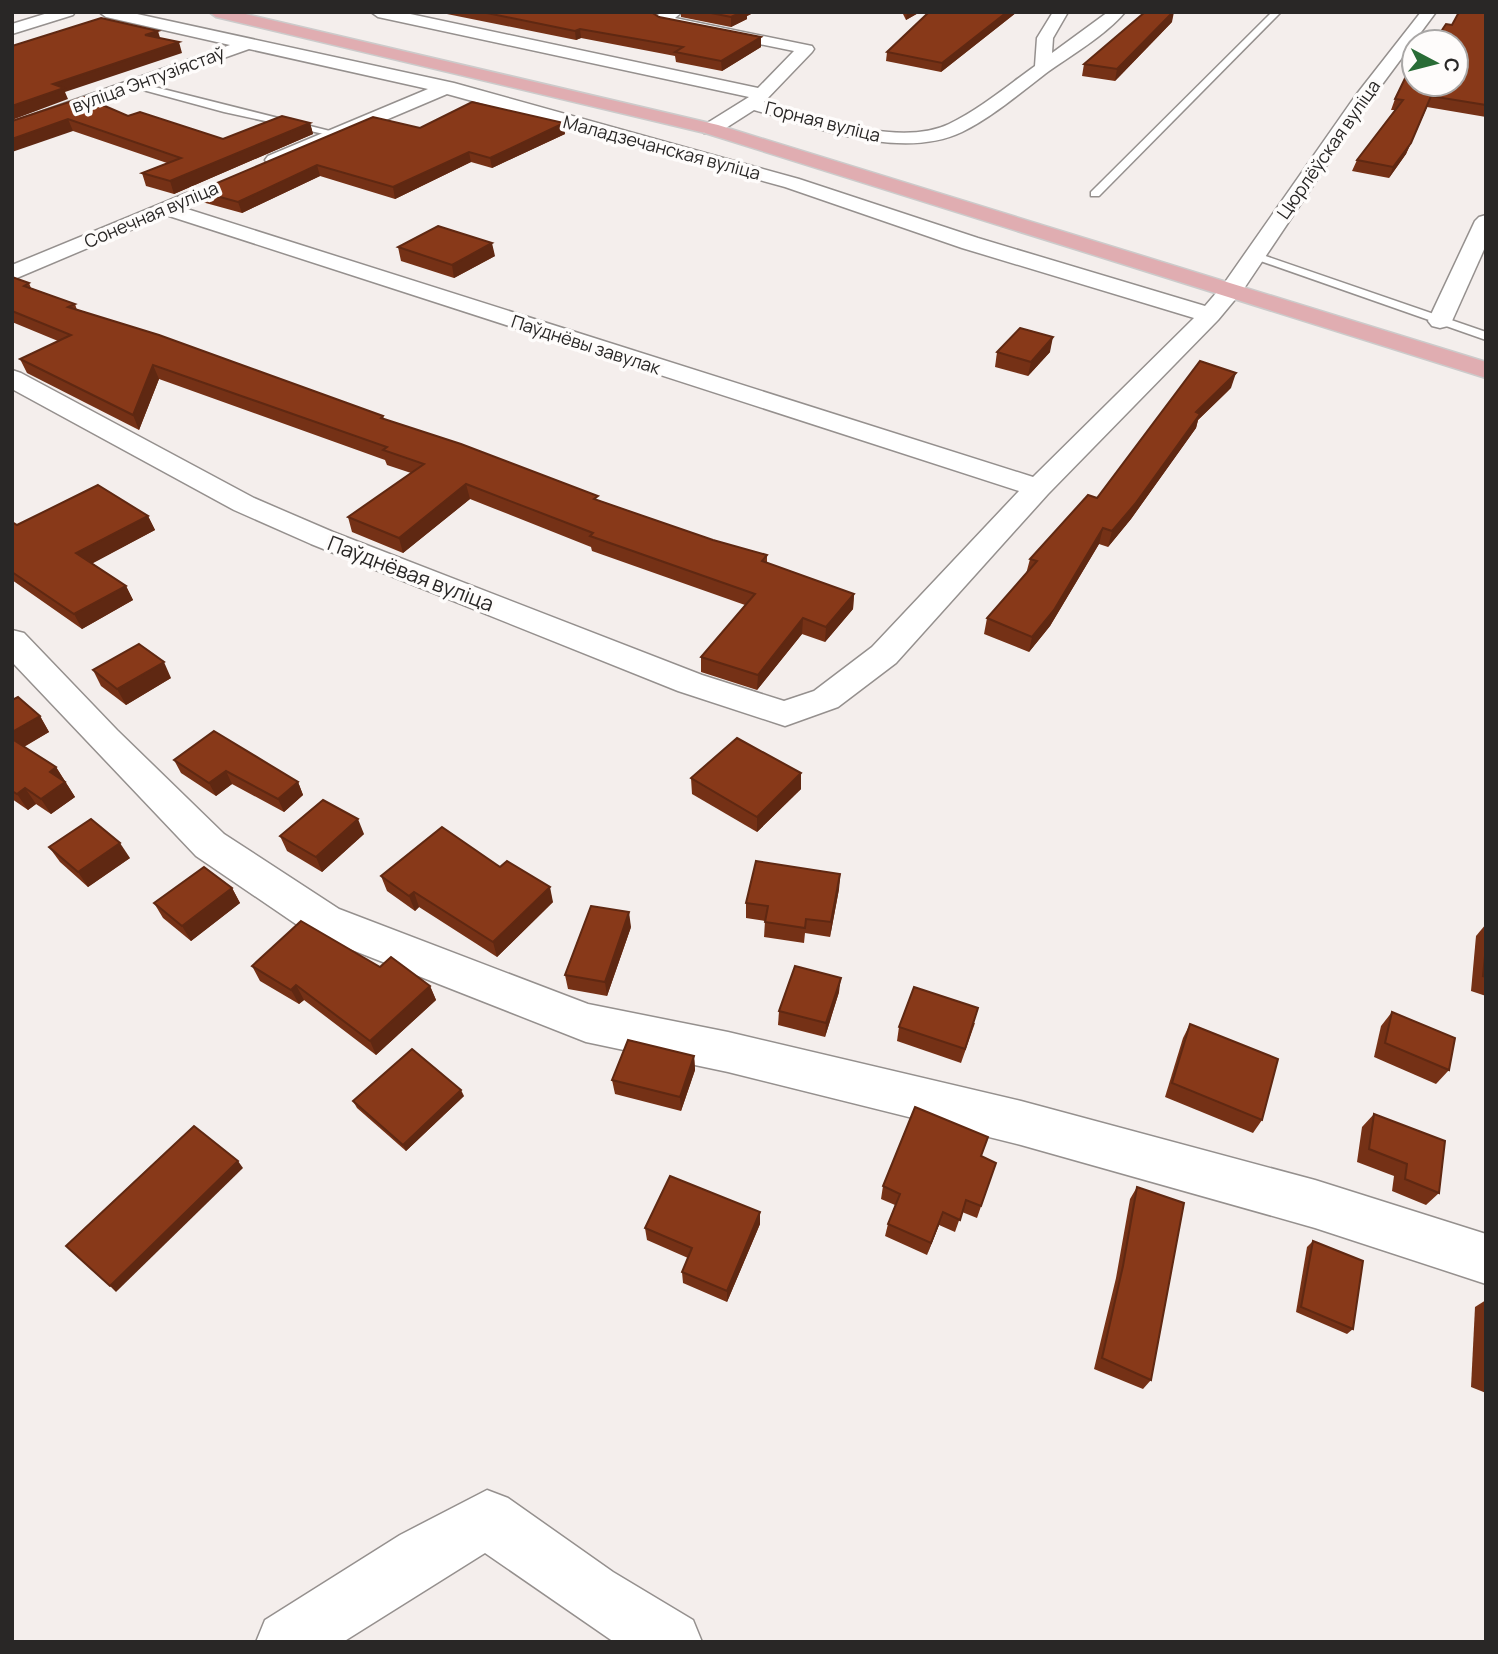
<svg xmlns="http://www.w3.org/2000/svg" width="1498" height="1654" font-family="Manrope,sans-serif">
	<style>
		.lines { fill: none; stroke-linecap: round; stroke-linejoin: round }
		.lane-casing { stroke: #95908e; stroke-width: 3 }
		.street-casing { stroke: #95908e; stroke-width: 3 }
		.primary-casing { stroke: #cccbcb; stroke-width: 3 }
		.lane { fill: #fff; fill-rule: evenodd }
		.street { fill: #fff; fill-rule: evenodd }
		.primary { fill: #e0adb1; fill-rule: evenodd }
		.wall { fill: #753116 }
		.shaded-wall { fill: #5f2812 }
		.building { fill: #883919; stroke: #5f2812; stroke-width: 2 }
		.labels { text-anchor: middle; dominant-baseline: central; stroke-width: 7; stroke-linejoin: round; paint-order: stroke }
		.far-street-label { font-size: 18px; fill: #292726; stroke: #fefcfb }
		.street-label { font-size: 21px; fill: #292726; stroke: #fefcfb }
	</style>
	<rect width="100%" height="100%" fill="#f4eeec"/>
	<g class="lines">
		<defs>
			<g id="lane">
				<path d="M1272,12h9l-182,184h-8v-4z"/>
				<path d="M135,82l203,51 -5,3 -109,-24 -92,-25z"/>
				<path d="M1249,253h8l229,79v8l-237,-83z"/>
			</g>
			<g id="street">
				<path d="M51,12h24l-2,3 -61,19v-10z"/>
				<path d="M99,12h29l326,71 345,96 179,59 227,68 18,-21 133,-190 65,-83h15l-67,90 -126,188 -25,30 -170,174 -152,169 -58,44 -53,19 -107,-35 -367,-147 -77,-34 -222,-121v-19l9,3 233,125 79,34 369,143 82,26 30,-10 58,-44 147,-156 -853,-276 -154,65v-15l175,-72 7,2 3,4 -13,9 849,269 161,-159 -232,-70 -177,-61 -338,-93 -165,70h-14l-3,-4 3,-4 160,-67 -179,-40 -237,84v-11l218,-77 -124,-28z"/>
				<path d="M371,12h30l357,76 36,-37 -134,-27 -8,-5 10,-7h20l-7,6 137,28 2,3 -2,3 -48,50c51,14 134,46 185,22 31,-15 58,-38 86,-58l2,-28 16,-26h15l-15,26 -1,15 56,-41h17c-19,23 -55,44 -80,62 -26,20 -53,43 -83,58 -61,29 -147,-5 -208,-22l-36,23h-14l-2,-4 2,-4 45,-28 -371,-80z"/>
				<path d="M1486,215v30l-34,76 -4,5 -8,2 -8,-2 -4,-5 47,-100 4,-4z"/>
				<path d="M12,630l12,3 93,97 107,104 115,75 249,95 140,28 293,69 294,79 171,54v50l-171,-56 -294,-83 -293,-73 -142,-30 -277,-109 -113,-77 -184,-194z"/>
				<path d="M487,1490l21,8 105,74 80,48 9,22h-88l-129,-89 -142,89h-87l9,-22 135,-85z"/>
			</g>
			<path id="primary" d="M209,12h28l481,113 768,237v16l-781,-245 -489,-116z"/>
		</defs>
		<use href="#lane" class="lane-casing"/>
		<use href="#street" class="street-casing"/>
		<use href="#primary" class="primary-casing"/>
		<use href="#lane" class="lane"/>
		<use href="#street" class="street"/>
		<use href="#primary" class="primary"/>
	</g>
	<g class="wall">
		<path d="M437,12h220l-2,2 4,3 102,30 -39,24 -46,-9 -1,-6 -94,-18 -5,2z"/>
		<path d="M681,12h74l-8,4v3l-16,8 -50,-10z"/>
		<path d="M902,12h18l-14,8z"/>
		<path d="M1017,12l-76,60 -55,-11 1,-9z"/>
		<path d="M1486,12v105l-59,-10 -21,47 -17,24 -37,-7 5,-11 38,-50h-4l4,-11 19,-15 38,-59z"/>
		<path d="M1172,22l-57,59 -33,-5 2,-12z"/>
		<path d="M128,116l95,23 87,-16 3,11 -139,60 -28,-8 -4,-13 25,-10 -94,-32 -61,-10z"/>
		<path d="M420,128l145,6 -73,34 -21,-6 -76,37 -75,-23 -78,37 -40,-11 -4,-11z"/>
		<path d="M398,247l97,9 -41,22 -53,-17z"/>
		<path d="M12,277l17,6 2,5 44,16 2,6 306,106 1,3 214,81 115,40 54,15v8l87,31 -1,15 -28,33 -23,-8 -45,56 -56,-18v-15l44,-52 -153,-54 -1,-4 -121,-48 -67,54 -51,-21 -4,-15 63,-44 -24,-8 -2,-5 -226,-81 -20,51 -112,-57 -7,-14 38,-18 -46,-19z"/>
		<path d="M997,352h53l-22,24 -33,-9z"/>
		<path d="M1231,388l-33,32 -2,8 -65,91 -23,28 -9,-3 -49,82 -21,26 -45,-18 3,-16 39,-44 4,-15 67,-61z"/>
		<path d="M148,516l7,14 -63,33 34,23 7,14 -51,29 -70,-49v-58l5,3z"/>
		<path d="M93,670l78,8 -45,27 -25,-19z"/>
		<path d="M12,700l28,16 9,16 -25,15 32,20 19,30 -24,17 -15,-10 -8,6 -16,-11z"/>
		<path d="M174,760l124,22 5,13 -19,17 -52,-28 -16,12 -35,-23z"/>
		<path d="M801,773v16l-44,43 -65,-38 -1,-16z"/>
		<path d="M364,834l-42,38 -35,-21 -7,-15z"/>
		<path d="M49,847l81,11 -42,29 -28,-25z"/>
		<path d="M840,874l-1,15 -9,48 -25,-4 -1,10 -40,-6 1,-16 -19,-3v-15z"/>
		<path d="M381,876l172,26 -56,55 -78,-50 -4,4 -28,-20z"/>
		<path d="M232,888l8,15 -49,38 -28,-23 -9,-15z"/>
		<path d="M1486,924v72l-15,-5 5,-55z"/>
		<path d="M631,927l-24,69 -39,-7 -3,-14z"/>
		<path d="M252,966l128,1 50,19 6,14 -60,55 -72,-55 -5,4 -39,-23z"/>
		<path d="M839,992l-14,45 -47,-12 1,-14z"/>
		<path d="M1392,1012l57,58 -13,14 -62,-27 7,-31z"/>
		<path d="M975,1023l-14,40 -64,-22 2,-14z"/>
		<path d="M1190,1024l72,96 -9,13 -88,-36 18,-59z"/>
		<path d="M694,1056l1,14 -14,41 -66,-17 -3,-14z"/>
		<path d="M464,1096l-58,55 -49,-43 -4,-7z"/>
		<path d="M1374,1114l65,79 -13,12 -34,-14 2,-15 -37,-14 5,-35z"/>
		<path d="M981,1157l15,6 -19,55 -15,-6 -7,20 -16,-7 -12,30 -42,-19 3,-12 7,-19 -14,-6 2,-13z"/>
		<path d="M1137,1187l14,193 -8,9 -49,-20 22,-91 14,-79z"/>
		<path d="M760,1224l-33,78 -44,-19 -1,-11 6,-14 -41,-18 -2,-12z"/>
		<path d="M1313,1241l40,88 -6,5 -51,-22 11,-65z"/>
		<path d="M1486,1300v93l-15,-6 4,-80z"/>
	</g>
	<g class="shaded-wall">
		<path d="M741,12h14l-8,4v3l-16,8v-10z"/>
		<path d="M907,12h13l-14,8z"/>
		<path d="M1007,12h10l-76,60 1,-9z"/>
		<path d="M1173,12h1l-2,10 -57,59 2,-12z"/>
		<path d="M580,29l1,9 -5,2 -1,-9z"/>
		<path d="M158,31l3,10 -16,-6z"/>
		<path d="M761,37v10l-39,24 -1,-10z"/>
		<path d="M179,42l3,11 -117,39 3,7 -56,21v-14l41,-22z"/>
		<path d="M1427,107l-21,47 -17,24 4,-11z"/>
		<path d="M68,119l5,12 -61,21v-13z"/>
		<path d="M310,123l3,11 -139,60 -4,-13z"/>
		<path d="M564,123l1,11 -73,34 -2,-10z"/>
		<path d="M469,152l2,10 -76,37 -2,-12z"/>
		<path d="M317,165l3,11 -78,37 -4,-11z"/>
		<path d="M492,243l3,13 -41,22 -2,-13z"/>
		<path d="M1053,337l-3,15 -22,24 3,-14z"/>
		<path d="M153,365l6,14 -20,51 -6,-15z"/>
		<path d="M1236,373l-5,15 -33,32 -2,8 -65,91 -23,28 4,-16 84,-119z"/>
		<path d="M466,484l4,15 -67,54 -4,-15z"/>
		<path d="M148,516l7,14 -71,38 -8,-15z"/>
		<path d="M1103,528l-4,16 -49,82 -21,26 3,-15z"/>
		<path d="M126,586l7,14 -51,29 -8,-15z"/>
		<path d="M854,594l-1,15 -28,33 1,-15z"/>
		<path d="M803,618l-1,16 -45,56 1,-15z"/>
		<path d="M164,662l7,16 -45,27 -9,-16z"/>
		<path d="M40,716l9,16 -33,19 -4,-6v-13z"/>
		<path d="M56,767l19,30 -24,17 -10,-15 9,-27z"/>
		<path d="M226,771l6,13 -16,12 -7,-13z"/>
		<path d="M801,773v16l-44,43v-15z"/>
		<path d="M298,782l5,13 -19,17 -6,-13z"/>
		<path d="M25,788l11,16 -8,6 -11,-16z"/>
		<path d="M358,819l6,15 -42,38 -6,-15z"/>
		<path d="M120,843l10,15 -42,29 -10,-15z"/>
		<path d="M840,874l-1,15 -9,48 1,-15z"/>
		<path d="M550,887l3,15 -56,55 -4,-15z"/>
		<path d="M232,888l8,15 -49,38 -9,-15z"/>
		<path d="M414,892l5,15 -4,4 -6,-15z"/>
		<path d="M629,912l2,15 -24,69 -2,-14z"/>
		<path d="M841,978l-2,14 -14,45 1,-14z"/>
		<path d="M296,985l8,15 -5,4 -8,-14z"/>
		<path d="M430,986l6,14 -60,55 -6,-14z"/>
		<path d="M694,1056l1,14 -14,41 -1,-14z"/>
		<path d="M461,1090l3,6 -58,55 -3,-6z"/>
		<path d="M238,1161l5,7 -127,124 -6,-6z"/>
		<path d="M760,1212v12l-33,78v-11z"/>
		<path d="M943,1212l-4,13 -12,30 4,-12z"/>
	</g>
	<g class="building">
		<path d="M482,12h169l8,5 102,20 -40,24 -46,-9 8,-5 -103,-18 -5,2z"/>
		<path d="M706,12h36l-11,5z"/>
		<path d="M929,12h78l-65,51 -55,-11z"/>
		<path d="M1145,12h28l-56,57 -33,-5z"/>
		<path d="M1459,12h27v93l-55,-9 -20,47 -18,24 -36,-7 46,-60 -8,-1 15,-31 4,1v15h42v-42h-22l12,-18 6,1z"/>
		<path d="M101,18l57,13 -13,4 34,7 -126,42 11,4 -52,18v-60z"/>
		<path d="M84,97l44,19 12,-4 83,27 59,-23 28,7 -140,58 -28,-8 39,-15 -113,-39 -56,20v-18z"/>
		<path d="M472,102l92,21 -74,35 -21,-6 -76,35 -76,-22 -79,37 -40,-11 175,-74 47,11z"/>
		<path d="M438,226l54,17 -40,22 -54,-18z"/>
		<path d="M12,277l17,6 -5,3 51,18 -7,3 91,28 224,81 -2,2 80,26 137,52 -4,3 119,41 54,15 -5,6 92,33 -28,33 -23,-9 -45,57 -57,-18 54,-63 -165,-58 3,-3 -127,-49 -67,54 -51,-21 76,-53 -41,-14 4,-3 -234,-82 -20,50 -113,-56 51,-24 -59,-24z"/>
		<path d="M1020,328l33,9 -22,25 -34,-10z"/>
		<path d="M1200,361l36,12 -40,39 4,2 -65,90 -23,27 -9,-3 -49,82 -22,27 -45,-19 50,-57 -7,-2 58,-64 9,3z"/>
		<path d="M98,485l50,31 -72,37 50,33 -52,28 -62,-42v-50l5,3z"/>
		<path d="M139,644l25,18 -47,27 -24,-19z"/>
		<path d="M18,697l22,19 -28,16v-32z"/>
		<path d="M214,731l84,51 -20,17 -52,-28 -17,12 -35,-23z"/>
		<path d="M737,738l64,35 -44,44 -66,-39z"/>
		<path d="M12,739l44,28 -6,5 15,10 -24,17 -16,-11 -8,6 -5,-3z"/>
		<path d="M323,800l35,19 -42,38 -36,-21z"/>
		<path d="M91,819l29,24 -42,29 -29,-25z"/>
		<path d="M442,827l58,40 7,-6 43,26 -57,55 -79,-50 -5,4 -28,-20z"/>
		<path d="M756,861l84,13 -9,48 -25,-3 -1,9 -40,-6 3,-16 -22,-3z"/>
		<path d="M204,867l28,21 -50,38 -28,-23z"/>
		<path d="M591,906l38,6 -24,70 -40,-7z"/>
		<path d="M301,921l79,46 11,-10 39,29 -60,55 -74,-56 -5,5 -39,-24z"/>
		<path d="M1486,946v31l-3,-1z"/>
		<path d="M795,966l46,12 -15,45 -47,-12z"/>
		<path d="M914,987l64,21 -13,41 -66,-22z"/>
		<path d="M1392,1012l63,26 -6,32 -64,-27z"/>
		<path d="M1190,1024l88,35 -16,61 -90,-37z"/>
		<path d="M628,1040l66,16 -14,41 -68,-17z"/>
		<path d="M412,1049l49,41 -58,55 -50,-44z"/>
		<path d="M915,1107l73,30 -7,19 15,7 -15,43 -15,-6 -6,20 -17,-8 -12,31 -43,-19 12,-30 -17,-8z"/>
		<path d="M1374,1114l71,27 -6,52 -34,-14 2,-15 -38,-15z"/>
		<path d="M194,1126l44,35 -128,125 -44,-40z"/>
		<path d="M670,1176l90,36 -33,79 -45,-19 10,-24 -47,-20z"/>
		<path d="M1137,1187l47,16 -33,177 -49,-22 21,-92z"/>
		<path d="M1313,1241l50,20 -10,68 -52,-22z"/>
	</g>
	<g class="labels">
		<g class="far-street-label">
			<text transform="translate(148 79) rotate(-20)">вуліца Энтузіястаў</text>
			<text transform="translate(823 121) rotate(14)">Горная вуліца</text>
			<text transform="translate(662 147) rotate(15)">Маладзечанская вуліца</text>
			<text transform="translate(1328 149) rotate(-55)">Цюрлёўская вуліца</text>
			<text transform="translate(151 214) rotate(-23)">Сонечная вуліца</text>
			<text transform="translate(586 344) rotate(18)">Паўднёвы завулак</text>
		</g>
		<g class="street-label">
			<text transform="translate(411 573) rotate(21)">Паўднёвая вуліца</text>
		</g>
	</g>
	<rect width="1498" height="1654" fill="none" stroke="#292726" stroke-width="28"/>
	<g transform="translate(1435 63) rotate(97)"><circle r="33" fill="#fefcfb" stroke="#a9a7a6" stroke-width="2"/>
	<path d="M0-5L12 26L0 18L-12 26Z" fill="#296c36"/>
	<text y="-10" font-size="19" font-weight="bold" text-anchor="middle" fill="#292726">С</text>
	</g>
</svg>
